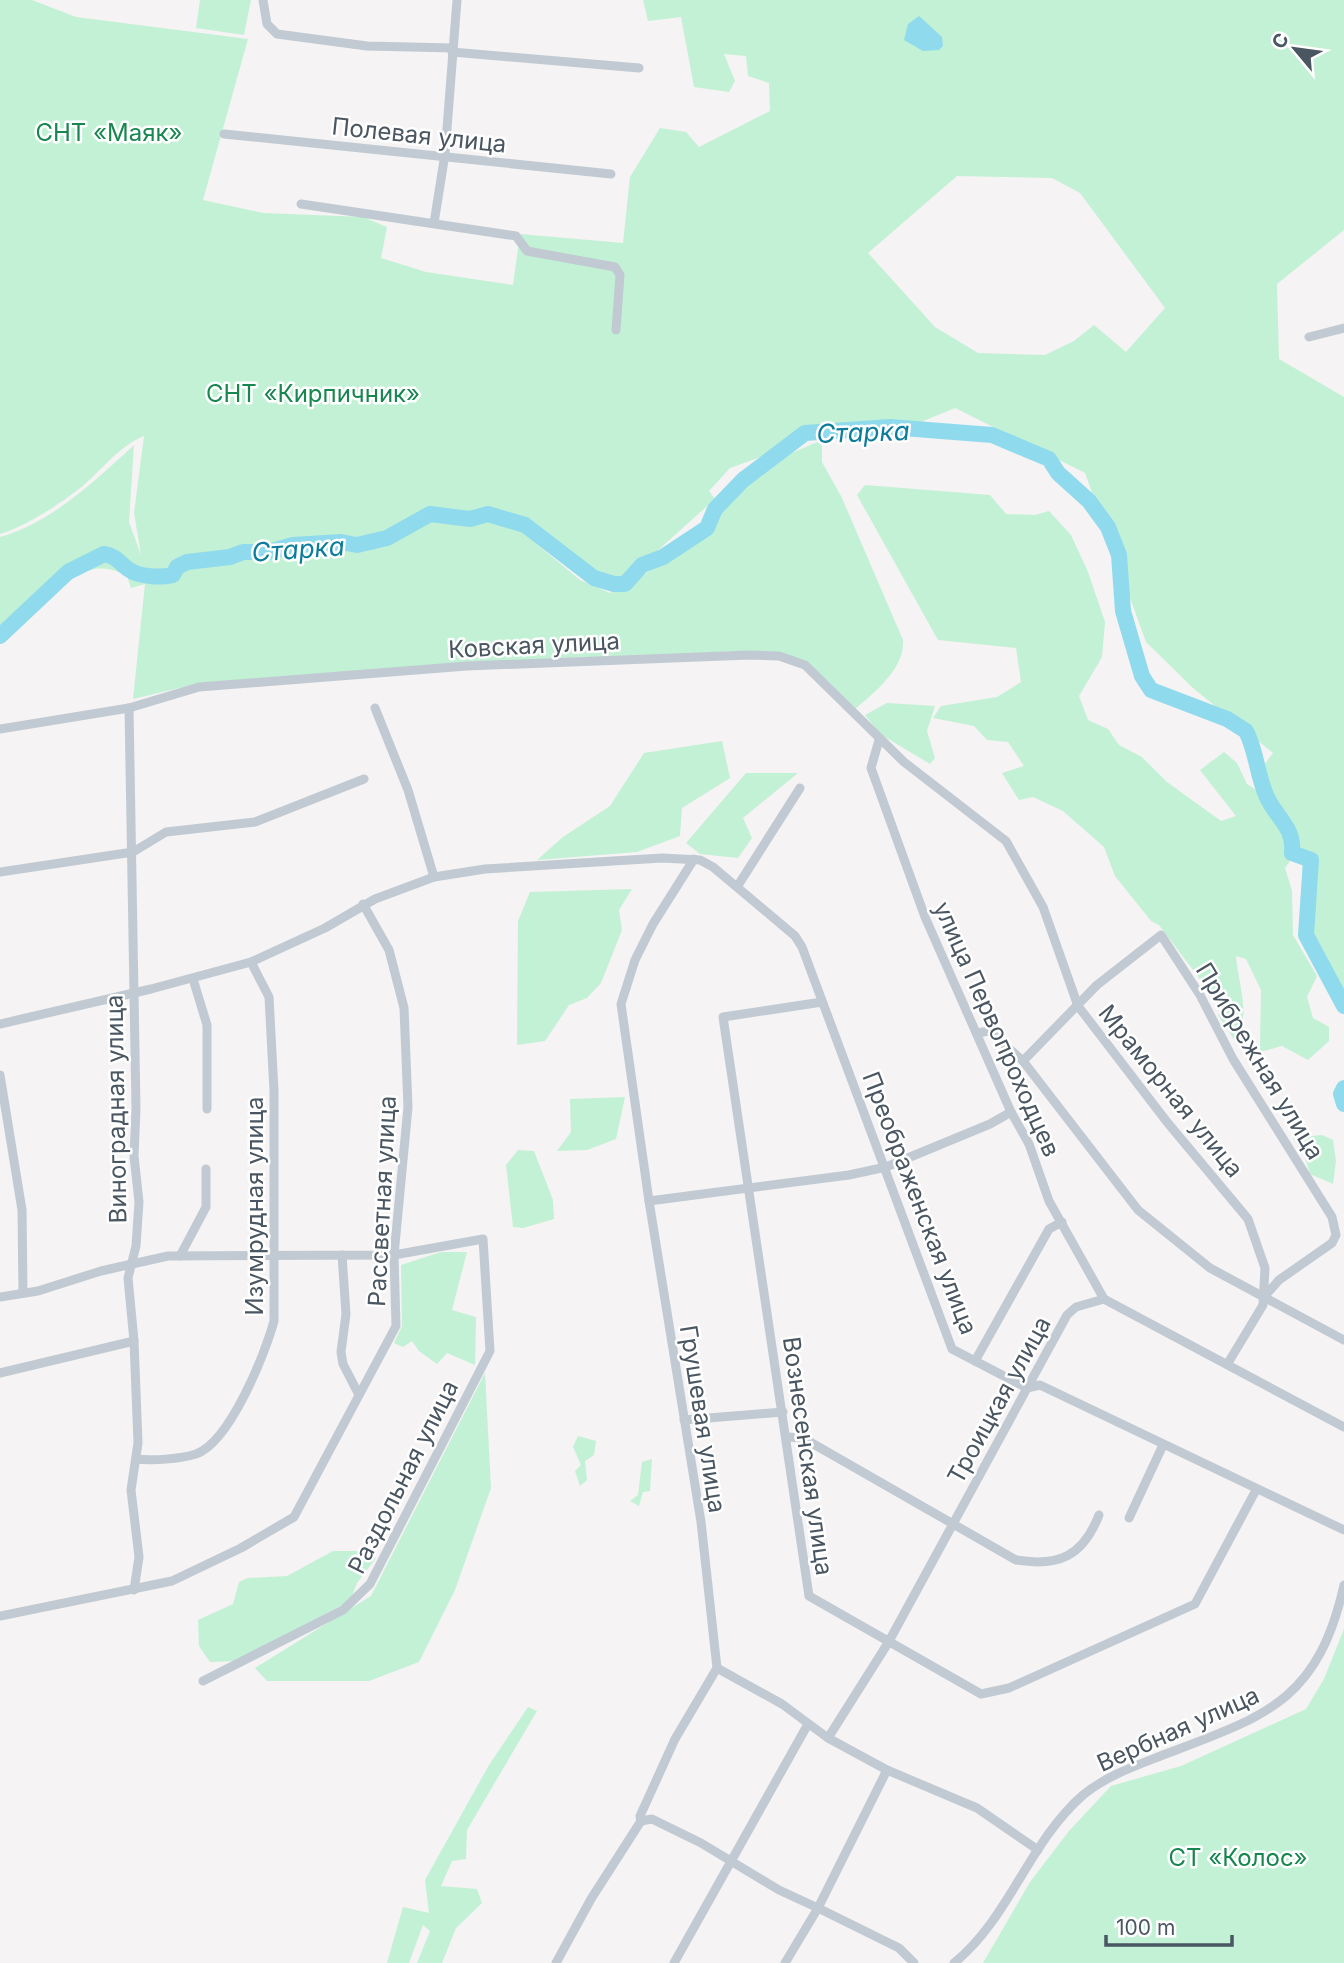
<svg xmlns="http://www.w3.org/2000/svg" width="1344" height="1963" font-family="Inter,sans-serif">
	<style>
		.green { fill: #c3f1d5; fill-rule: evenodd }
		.water { fill: #90daee }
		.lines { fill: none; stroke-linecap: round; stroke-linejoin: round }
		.river { stroke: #90daee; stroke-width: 16 }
		.street { stroke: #c1cad2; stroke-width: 9 }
		.labels { text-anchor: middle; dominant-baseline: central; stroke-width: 5; stroke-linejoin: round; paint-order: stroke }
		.park-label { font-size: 24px; fill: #17864f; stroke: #fff }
		.street-label { font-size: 24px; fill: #4a5661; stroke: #fff }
		.water-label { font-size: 26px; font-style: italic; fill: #0c7c9b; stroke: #fff }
	</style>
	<rect width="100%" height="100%" fill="#f5f3f3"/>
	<g class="green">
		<path d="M0,0h32l44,17 172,22 -45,161 60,13 100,4 24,10 -6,31 45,14 87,13 7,-51 103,9 7,-66 30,-49 26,4 13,15 71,-36 -1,-28 -21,-7 -2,-20 -22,-2 11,27 -6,11 -35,-5 -13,-70 -33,4 -5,-21h701v230l-67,54 2,75 65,38v604l-8,-9 -30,-57 5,-75 -19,-7c3,-26 -17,-36 -27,-59 -3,-7 -4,-15 -6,-22l14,-19 -80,-65 -47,-46 -61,-169 -130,-65 -49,20 -78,5 -98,35 -21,23 6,8 -59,53 7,5 -21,8 -17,19h-11l-20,-6 -69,-53 -23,-9 -14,-2 -18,5 -40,-5 -15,9 15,-7 39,5 19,-5 13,2 14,8 65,54 30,13 24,-11 48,-35 28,-16 8,-20 55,-50 49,-21v22l20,36 61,142c2,28 -28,52 -48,69 -48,-46 -50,-57 -120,-58l-535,32 -67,16 12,-115 -14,4 -4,-12c-42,-24 -72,14 -99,42l-9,-3 -19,18v-96c51,-14 96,-57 134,-92l-5,77 12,33 -7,-42 10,-77c-23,9 -40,31 -59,48 -20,17 -60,43 -85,50zM957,176l95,2 28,15 85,115 -39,44 -32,-27 -20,16 -29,14 -67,-2 -43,-26 -67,-74zM406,528l-18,11 -31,8 -16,-4 -49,4 -24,7 -70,7 45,-9h25l25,-7 48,-3 16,3 30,-7z"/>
		<path d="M200,0h51l-7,35 -48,-7z"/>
		<path d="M865,485l125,10 16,19 29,1 14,-4 22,24 17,37 17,50 -3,35 -23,39 9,24 20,9 11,16 23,12 25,25 54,39 15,-5 -36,-46 24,-18 13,11 10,21 12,8 17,31 7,2 7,36 -5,7 7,23 1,44 24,41 -10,21 6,21 16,9v14l-21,19 -26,-14 -22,6 1,-62 -15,-31 -10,-3c2,27 16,61 -1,85l-17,-26 10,-11 -1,-10 -18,-3 -50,-66 -8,-4 -36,-45 -11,-29 -41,-36 -30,-14 -14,3 -17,-27 22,-7 -16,-24 -21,-2 -13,-14 -41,-8 8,-12 56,-9 24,-15 -5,-34 -78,-8 -81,-145z"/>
		<path d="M887,703l48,3 -8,25 8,27 -5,6 -50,-30 -15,-19z"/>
		<path d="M722,741l8,37 -48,30 -2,28 -43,16 -100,8 26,-23 47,-31 34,-53z"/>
		<path d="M746,773h52l-55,45 9,20 -14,20 -38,-4 -14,-11z"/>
		<path d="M632,889l-13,21 3,20 -21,53 -14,15 -18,7 -24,36 -28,4 1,-124 12,-29z"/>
		<path d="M625,1097l-9,42 -29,11 -30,1 14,-19 -1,-33z"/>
		<path d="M1322,1135l11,5 3,21 -3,23 -23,-10 -5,-17 -12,-19z"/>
		<path d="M518,1150l16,1 19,49 1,19 -31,9 -10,-1 -7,-62z"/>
		<path d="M441,1252h26l-15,58 24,7 -1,48 -28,-12 -10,11 -18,-13 -7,-10 -9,6 -9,-4 8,-17 -1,-61z"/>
		<path d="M485,1373l6,115 -36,102 -36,72 -50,19h-102l-12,-13 116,-72z"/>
		<path d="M578,1436l18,5 -2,14 -9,6 2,19 -7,6 -5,-15 6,-6 -8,-18z"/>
		<path d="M652,1459l-2,32 -7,1 -4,14 -9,-5 8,-6 4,-33z"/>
		<path d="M333,1551h31l12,7 -19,25 -7,18 -113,60 -27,1 -11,-16 -1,-26 35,-16 6,-22 8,-4 40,-2z"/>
		<path d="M1344,1629v334h-361l47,-81 39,-51 42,-45 70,-20 125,-57 18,-30z"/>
		<path d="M528,1707l9,4 -70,119 -1,29 -14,2 -11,25 36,3 5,14 -26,25 -14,35h-25l13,-32 -7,-6 -14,38h-22l16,-56 26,6 -4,-33 64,-115z"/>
	</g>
	<path class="water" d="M919,16l23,21 1,9 -4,4 -16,1 -19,-11 4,-16z"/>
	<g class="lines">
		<g class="river">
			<path d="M0,636l68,-64 36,-18c13,2 14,8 24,15 11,8 33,9 45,6l4,-8 10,-5 43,-5 13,-5h25l25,-7 48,-3 16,3 30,-7 43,-24 40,5 18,-5 37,11 69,53 20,6h11l17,-19 21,-8 44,-29 8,-19 28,-29 62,-47 85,-6 102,8 57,24 9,14 31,28 19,26 11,28 4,56 19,65 9,14 76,29 19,12c10,19 11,43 20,64 9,22 29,32 26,58l19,7 -5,75 38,71"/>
			<path d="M1344,1088l-3,6 3,10"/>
		</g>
		<g class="street">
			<path d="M263,0l4,24 10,10 90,12 86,2"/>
			<path d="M452,52l187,16"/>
			<path d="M224,134l387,40"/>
			<path d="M301,204l215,32 11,15 88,16 5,8 -4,55"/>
			<path d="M434,223l11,-69 12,-154"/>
			<path d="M1309,337l35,-9"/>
			<path d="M129,708l7,401 -2,47 5,46 -3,44 -8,32 6,63 4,102 -7,47 8,67 -5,33"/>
			<path d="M375,708l33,82 26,87"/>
			<path d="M0,729l129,-21 70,-21 268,-21 282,-11 30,1 26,9 99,97 102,79 37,66 35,99 89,116 81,97 17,49 -2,37 -35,58"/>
			<path d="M879,740l-8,28 54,149 86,195 18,32 20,57 55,98"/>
			<path d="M0,872l133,-20 33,-20 89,-10 109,-43"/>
			<path d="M737,887l63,-99"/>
			<path d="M193,979l14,46v84"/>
			<path d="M822,1002l-99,15 86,579 172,98 28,-6 186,-84 61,-114"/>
			<path d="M0,1024l151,-35 100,-27 74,-34 50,-29 59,-22 51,-8 177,-11 38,2 13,7 82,69 7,11 150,402 75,39 13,-3 304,145"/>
			<path d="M977,1033l12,-2 34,30 115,149 72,58 134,72"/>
			<path d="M1023,1061l74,-76 64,-50 39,60 33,64 99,158 4,18 -4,8 -53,37 -15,17"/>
			<path d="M0,1075l22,135 1,83"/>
			<path d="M649,1201l200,-26 37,-8 104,-43 21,-12"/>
			<path d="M342,1255l4,59 -5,38 2,12 16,31"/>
			<path d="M180,1256l26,-49v-38"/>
			<path d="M0,1297l38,-6 63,-20 67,-15 226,-1 89,-16 7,112 -120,233 -27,26 -140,71"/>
			<path d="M975,1361l74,-132 13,-7"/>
			<path d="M0,1373l134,-32"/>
			<path d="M684,1420l99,-8"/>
			<path d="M788,1437l15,1 213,122c43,7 67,-4 83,-45"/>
			<path d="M136,1459c16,2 44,0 60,-5 34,-12 69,-100 78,-133v-230l-5,-94 -18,-35"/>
			<path d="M1129,1518l34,-73"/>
			<path d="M0,1616l172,-35 69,-33 53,-31 102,-191 -2,-71 14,-148 -4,-99 -15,-58 -26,-46"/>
			<path d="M717,1668l65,36 46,34 59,32 90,38 61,42"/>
			<path d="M828,1738l60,-95 179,-328 9,-8 28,-8 240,128"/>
			<path d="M887,1770l-69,138 81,40 15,15"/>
			<path d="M641,1821l11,-2 49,24 78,47 39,18 -33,55"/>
			<path d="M556,1963l35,-64 50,-78 -1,-5 35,-77 42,-71 -16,-146 -52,-321 -28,-197 14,-44 18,-36 41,-65"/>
			<path d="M674,1963l134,-239"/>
			<path d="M954,1963c55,-44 75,-121 129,-168 22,-18 49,-28 75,-38 104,-40 159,-52 186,-172"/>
		</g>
	</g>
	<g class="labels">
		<g class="park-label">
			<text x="109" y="132">СНТ «Маяк»</text>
			<text x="313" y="393">СНТ «Кирпичник»</text>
			<text x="1238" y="1857">СТ «Колос»</text>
		</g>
		<g class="street-label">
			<text transform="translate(419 135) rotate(6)">Полевая улица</text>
			<text transform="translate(534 645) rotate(-3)">Ковская улица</text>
			<text transform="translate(997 1029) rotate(66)">улица Первопроходцев</text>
			<text transform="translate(1260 1061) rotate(59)">Прибрежная улица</text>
			<text transform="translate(1171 1091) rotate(51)">Мраморная улица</text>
			<text transform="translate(116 1109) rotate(-91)">Виноградная улица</text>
			<text transform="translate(382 1201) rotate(-87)">Рассветная улица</text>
			<text transform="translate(920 1203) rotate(69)">Преображенская улица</text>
			<text transform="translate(254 1206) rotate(-90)">Изумрудная улица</text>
			<text transform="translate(999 1400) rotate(-61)">Троицкая улица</text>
			<text transform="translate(703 1419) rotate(81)">Грушевая улица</text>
			<text transform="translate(808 1456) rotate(82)">Вознесенская улица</text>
			<text transform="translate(403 1477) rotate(-63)">Раздольная улица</text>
			<text transform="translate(1178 1729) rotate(-24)">Вербная улица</text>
		</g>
		<g class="water-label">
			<text transform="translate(863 432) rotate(-2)">Старка</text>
			<text transform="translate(298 549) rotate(-4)">Старка</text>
		</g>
	</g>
	<g transform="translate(1295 49) rotate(299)" stroke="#ffffff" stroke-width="5" paint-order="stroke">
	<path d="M0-5L12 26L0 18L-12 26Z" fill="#4a5661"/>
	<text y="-10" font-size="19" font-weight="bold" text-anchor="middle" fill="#4a5661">С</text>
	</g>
	<path d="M1106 1935v10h126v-10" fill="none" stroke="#4a5661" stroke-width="3.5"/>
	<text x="1116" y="1935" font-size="21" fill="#4a5661" stroke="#ffffff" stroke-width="5" paint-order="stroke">100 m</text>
</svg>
